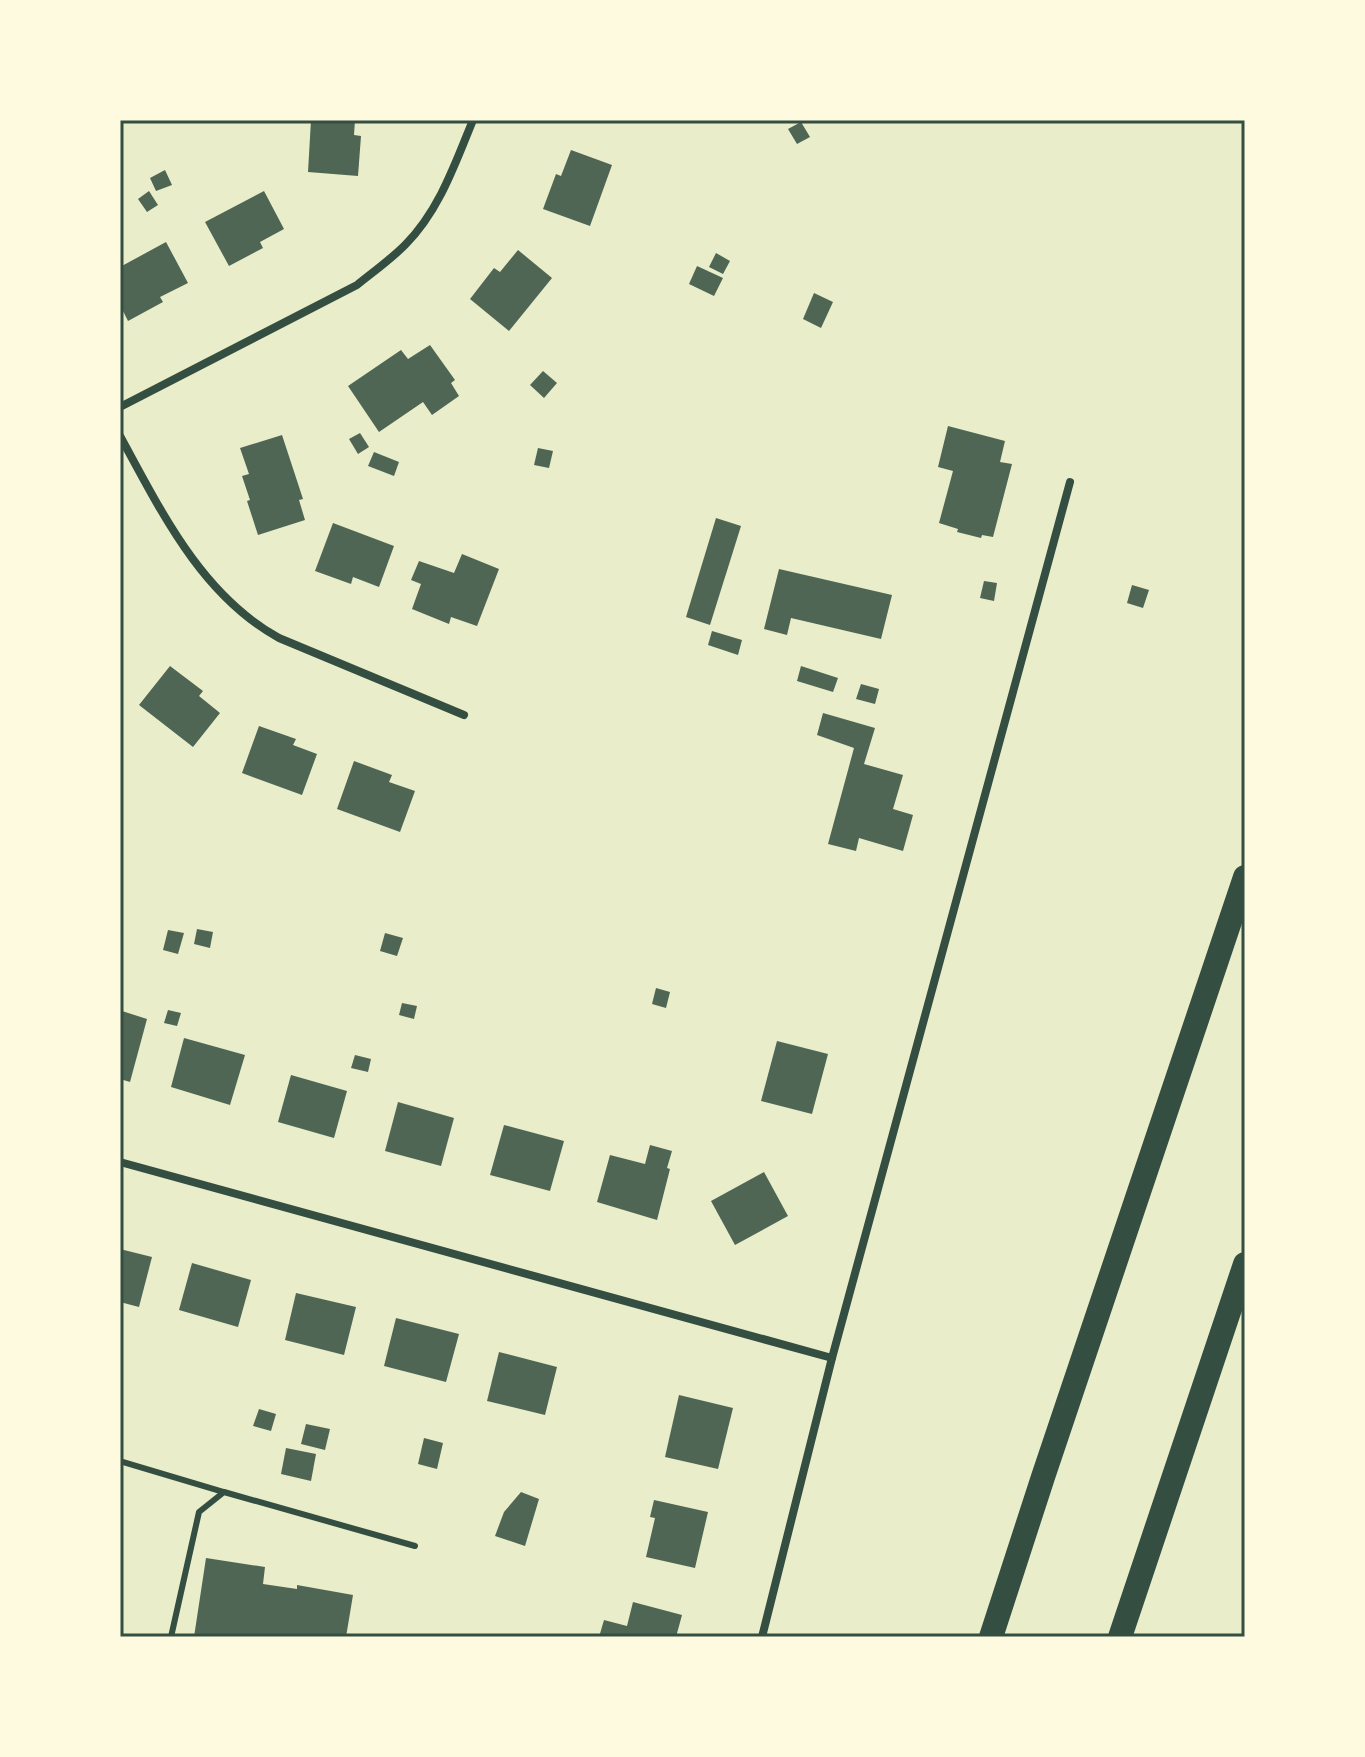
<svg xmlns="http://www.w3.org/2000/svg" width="1365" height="1757" font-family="'Fira Sans',sans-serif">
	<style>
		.building { fill: #4f6655 }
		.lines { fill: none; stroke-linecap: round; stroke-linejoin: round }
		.service { stroke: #344e41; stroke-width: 6 }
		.minor { stroke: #344e41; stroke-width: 8 }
		.motorway { stroke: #344e41; stroke-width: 24 }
		.neatline { fill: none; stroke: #344e41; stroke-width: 3 }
	</style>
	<rect width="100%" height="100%" fill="#e9edc9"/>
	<g class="building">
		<path d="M311,120h44l-1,15 7,1 -3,40 -50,-4z"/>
		<path d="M801,122l9,15 -13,7 -9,-15z"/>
		<path d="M571,150l41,15 -22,61 -47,-17 13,-35 5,2z"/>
		<path d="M165,170l7,15 -16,6 -6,-13z"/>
		<path d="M149,191l9,14 -11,7 -9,-13z"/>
		<path d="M264,191l20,38 -24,13 3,6 -34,18 -24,-44z"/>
		<path d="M166,242l22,41 -28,14 3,5 -35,19 -8,-16v-38z"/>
		<path d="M518,250l34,28 -43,53 -39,-32 24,-31 6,4z"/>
		<path d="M716,253l14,8 -7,13 -14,-7z"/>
		<path d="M697,266l26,12 -9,18 -25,-12z"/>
		<path d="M814,293l19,9 -12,26 -18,-9z"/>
		<path d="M430,345l25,35 -4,3 8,13 -27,19 -9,-13 -44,30 -31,-46 53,-36 7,9z"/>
		<path d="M543,371l14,12 -13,15 -14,-13z"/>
		<path d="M948,426l57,15 -5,21 12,2 -19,73 -11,-2 -1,3 -24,-6 1,-3 -19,-6 14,-52 -15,-4z"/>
		<path d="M360,433l9,14 -11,7 -9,-15z"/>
		<path d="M282,435l21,64 -4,1 6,20 -47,15 -11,-34 3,-1 -8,-24 7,-2 -9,-26z"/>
		<path d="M538,448l15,3 -4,17 -15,-3z"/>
		<path d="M374,452l25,10 -5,14 -26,-10z"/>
		<path d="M716,518l25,8 -31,99 -24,-8z"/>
		<path d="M333,523l61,23 -15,41 -26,-10 -2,7 -36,-13z"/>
		<path d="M462,554l37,15 -22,57 -26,-9 -2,7 -37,-15 9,-25 -10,-4 8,-19 35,12z"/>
		<path d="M779,569l113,26 -11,44 -90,-21 -4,17 -23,-6z"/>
		<path d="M984,581l13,2 -3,18 -14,-3z"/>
		<path d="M1132,585l17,5 -6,18 -16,-5z"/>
		<path d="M712,631l30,9 -4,15 -30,-10z"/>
		<path d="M170,666l33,25 -4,5 21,17 -27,34 -54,-42z"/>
		<path d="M801,666l37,12 -5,14 -36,-11z"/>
		<path d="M861,684l18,5 -4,15 -19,-5z"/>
		<path d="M823,713l52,15 -11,36 39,11 -10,34 20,6 -10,36 -44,-13 -3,13 -28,-7 26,-96 -37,-13z"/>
		<path d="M259,726l37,13 -3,6 24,9 -15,41 -60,-22z"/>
		<path d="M354,761l38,14 -3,7 26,9 -15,41 -63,-23z"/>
		<path d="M197,929l16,3 -3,16 -16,-4z"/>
		<path d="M168,930l16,3 -6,21 -15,-4z"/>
		<path d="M385,933l18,5 -6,18 -17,-5z"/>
		<path d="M656,988l14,4 -4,16 -14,-4z"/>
		<path d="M402,1003l15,3 -3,13 -15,-4z"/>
		<path d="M168,1010l13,3 -4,13 -13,-3z"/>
		<path d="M122,1011l25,8 -17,63 -10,-3v-59z"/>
		<path d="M184,1038l61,17 -15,50 -59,-18z"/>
		<path d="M777,1041l51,13 -16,60 -51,-13z"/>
		<path d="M355,1055l16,4 -3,13 -17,-4z"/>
		<path d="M291,1075l56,16 -13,47 -56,-16z"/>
		<path d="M398,1102l56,16 -13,48 -56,-15z"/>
		<path d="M504,1125l60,16 -14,50 -60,-16z"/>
		<path d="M650,1145l22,6 -5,17 3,1 -13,51 -60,-18 13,-47 35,9z"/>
		<path d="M764,1172l24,44 -53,29 -24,-44z"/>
		<path d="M120,1249l32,8 -13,50 -19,-5z"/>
		<path d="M192,1263l59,17 -13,47 -59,-17z"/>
		<path d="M296,1293l60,14 -12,48 -59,-15z"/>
		<path d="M396,1318l63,16 -13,48 -62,-16z"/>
		<path d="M499,1352l58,15 -12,48 -58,-14z"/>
		<path d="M679,1395l54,13 -15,61 -53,-12z"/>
		<path d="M259,1409l17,5 -5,17 -18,-5z"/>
		<path d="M306,1424l24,5 -5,21 -24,-6z"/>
		<path d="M424,1438l19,5 -6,26 -19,-5z"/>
		<path d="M286,1448l30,6 -5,27 -30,-7z"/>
		<path d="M521,1492l18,7 -14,47 -30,-10 9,-24z"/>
		<path d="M654,1500l54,12 -13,56 -49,-11 9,-39 -5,-1z"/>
		<path d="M206,1558l59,9 -2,17 34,5v-4l56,10 -7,42h-152z"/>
		<path d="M633,1602l49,13 -6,22h-77l5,-17 23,6z"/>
	</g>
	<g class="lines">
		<g class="service">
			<path d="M120,1461l104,31"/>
			<path d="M171,1637l28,-125 25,-20 191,54"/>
		</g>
		<g class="minor">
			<path d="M120,407l237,-122c16,-13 33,-25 48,-40 34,-34 50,-81 68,-125"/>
			<path d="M120,436c41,75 81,159 159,202l185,77"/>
			<path d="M120,1162l712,196"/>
			<path d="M762,1637l70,-279 238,-876"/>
		</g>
		<g class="motorway">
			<path d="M991,1637l52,-160 202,-600"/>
			<path d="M1120,1637l125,-373"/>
		</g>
	</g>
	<rect width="1365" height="1757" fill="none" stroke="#fefae0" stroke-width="244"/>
	<rect x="122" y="122" width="1121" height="1513" class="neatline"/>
</svg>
